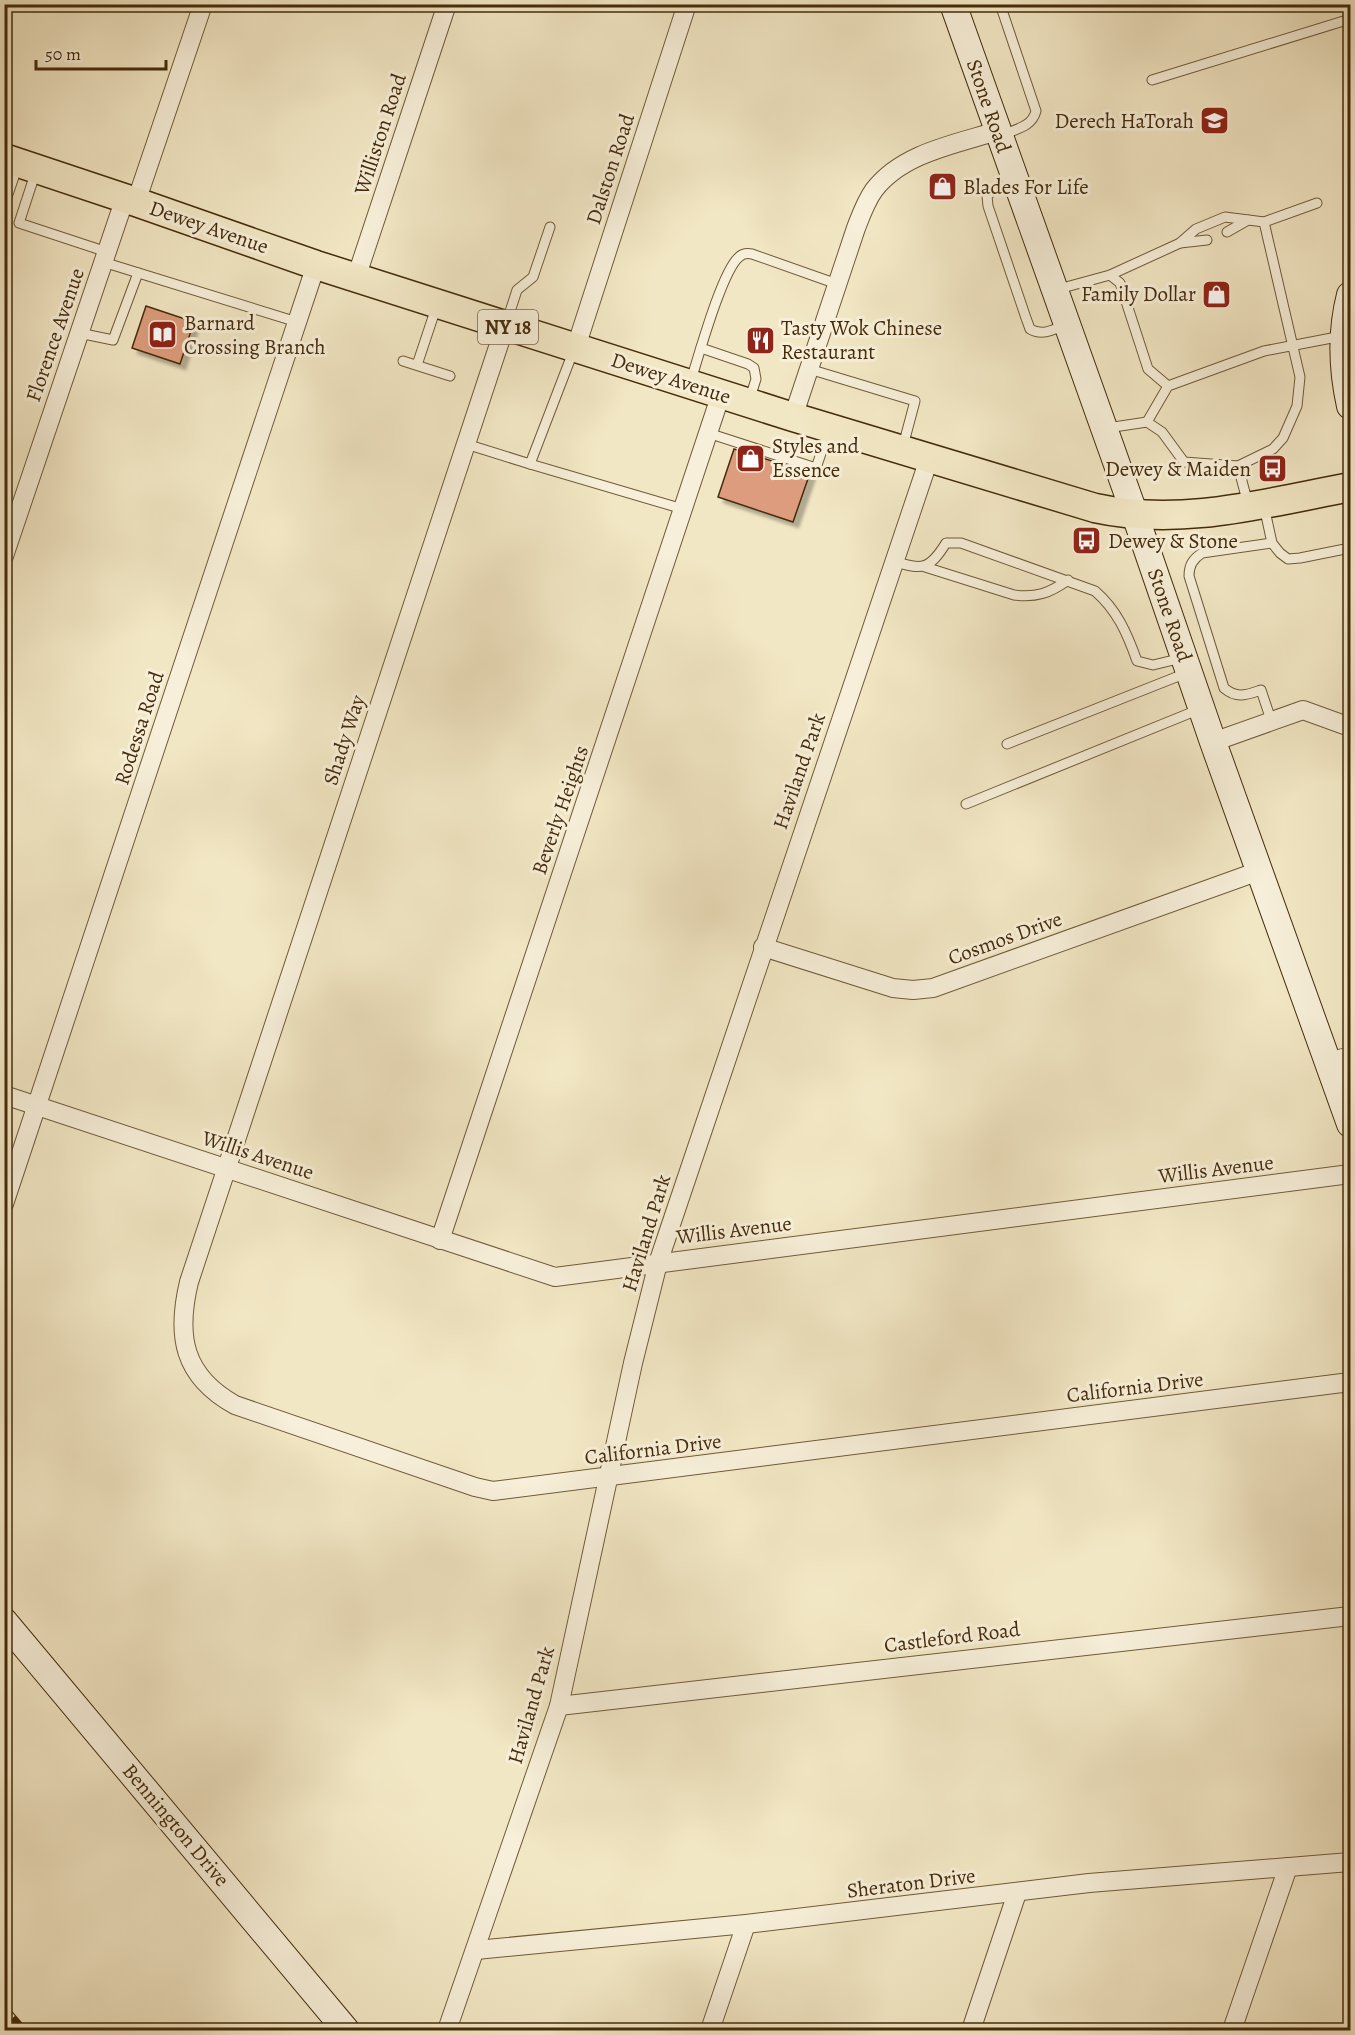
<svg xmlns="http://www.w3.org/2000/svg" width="1355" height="2035" font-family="Alegreya,serif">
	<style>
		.building { fill: #dc9c7d; stroke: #452c0b; stroke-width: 1.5; filter: url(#shadow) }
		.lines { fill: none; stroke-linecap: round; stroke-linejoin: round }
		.lane-casing { stroke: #705b39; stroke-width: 11 }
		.street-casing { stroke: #705b39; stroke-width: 20 }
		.secondary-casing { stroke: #452c0b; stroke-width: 28 }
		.primary-casing { stroke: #452c0b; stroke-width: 31 }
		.lane { stroke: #f7efd9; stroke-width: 9 }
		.street { stroke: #f7efd9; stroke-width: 18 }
		.secondary { stroke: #f7efd9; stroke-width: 26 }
		.primary { stroke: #f2e7c4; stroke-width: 28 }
		.rail-casing { stroke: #452c0b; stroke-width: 7 }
		.rail { stroke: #f7efd9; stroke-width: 4.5; stroke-dasharray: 14; stroke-linecap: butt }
		.labels { text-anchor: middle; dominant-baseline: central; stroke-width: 6; stroke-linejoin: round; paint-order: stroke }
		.shield { fill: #f7efd9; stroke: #7a6649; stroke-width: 1.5 }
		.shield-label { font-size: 20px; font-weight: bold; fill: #452c0b }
		.street-label { font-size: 21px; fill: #452c0b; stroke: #f7efd9 }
		.poi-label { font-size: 21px; fill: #452c0b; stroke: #f7efd9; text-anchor: start }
	</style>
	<defs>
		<filter id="shadow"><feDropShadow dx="5.5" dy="5.5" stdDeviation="1.5" flood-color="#0004"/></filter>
	</defs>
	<rect width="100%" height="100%" fill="#f2e7c4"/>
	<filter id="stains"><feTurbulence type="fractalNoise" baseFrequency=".00333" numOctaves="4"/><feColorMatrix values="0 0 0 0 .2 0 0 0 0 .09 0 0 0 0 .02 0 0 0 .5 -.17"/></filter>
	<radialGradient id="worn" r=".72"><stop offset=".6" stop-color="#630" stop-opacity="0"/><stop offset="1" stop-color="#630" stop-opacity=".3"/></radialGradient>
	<g class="building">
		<path d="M146,306l48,16 -14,42 -48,-16z"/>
		<path d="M734,449l76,24 -17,49 -75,-25z"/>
	</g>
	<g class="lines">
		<defs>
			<g id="lane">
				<path d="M1000,4l36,107c-4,16 -20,18 -34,24"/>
				<path d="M1152,80l198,-61"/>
				<path d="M36,171l-17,52 88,29"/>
				<path d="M1015,182l-23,9 -5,5 1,10 38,112 4,11c12,7 23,1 35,-4"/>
				<path d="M4,206l14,-41"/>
				<path d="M1264,222l53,-19"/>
				<path d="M1227,232l21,-12"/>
				<path d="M1180,243l27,-3"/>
				<path d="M103,262l194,60"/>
				<path d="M1110,275l70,-32 16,-14 29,-12 39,5 36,155 -3,29 -14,32 -10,11 -35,17"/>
				<path d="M1055,290l55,-15 10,8 28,86 20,17"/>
				<path d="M506,324l11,-34 16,-13 17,-50"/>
				<path d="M79,333l34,7 25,-67"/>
				<path d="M701,348l47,16 6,4 2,11 -7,22"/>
				<path d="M403,361l47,15"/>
				<path d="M417,365l19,-57"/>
				<path d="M809,369l106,32 -12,45"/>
				<path d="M691,380c8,-25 31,-109 48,-123 4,-4 8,-4 13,-3l85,30"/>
				<path d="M1147,422l21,-36 96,-35 78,-15"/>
				<path d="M1107,428l40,-6 15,10 22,30 54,4 10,38"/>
				<path d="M708,433l108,35 13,-38"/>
				<path d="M466,444l64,20 43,-112"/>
				<path d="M530,464l153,45"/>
				<path d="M1264,506l8,37 8,10 8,6 12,-1 50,-10"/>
				<path d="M894,561c28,10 36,8 52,-18h15l134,48c22,19 32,42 42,70l16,4 29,-7"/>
				<path d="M925,567l89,28c22,3 36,-2 54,-15"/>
				<path d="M1271,720l-10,-30c-15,5 -24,9 -37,-2l-35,-112c0,-11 4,-17 13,-23l70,-10"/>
				<path d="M1007,744l182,-72"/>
				<path d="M966,804l234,-95"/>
			</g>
			<g id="street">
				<path d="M136,202l67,-198"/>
				<path d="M356,278l91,-274"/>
				<path d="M505,326l-316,956c-13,54 -6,94 46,123l240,82 18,4 857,-109"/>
				<path d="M576,347l111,-343"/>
				<path d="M793,417l63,-189c5,-13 10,-27 18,-38 28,-37 82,-46 123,-59"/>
				<path d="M4,556l121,-358"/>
				<path d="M1213,742l90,-32 47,17"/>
				<path d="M763,947l130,41 20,2 20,-2 326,-117"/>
				<path d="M1329,1062l21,-6"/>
				<path d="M4,1095l551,182 795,-103"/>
				<path d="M4,1204l312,-939"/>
				<path d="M440,1240l281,-846"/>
				<path d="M559,1706l791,-90"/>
				<path d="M476,1950l270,-26 343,-41 261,-21"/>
				<path d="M447,2030l112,-324 74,-343 25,-100 271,-804"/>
				<path d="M710,2030l36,-106"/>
				<path d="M971,2030l46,-137"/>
				<path d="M1232,2030l56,-163"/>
			</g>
			<g id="secondary">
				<path d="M953,4l182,511 78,227 137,382"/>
				<path d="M1350,295c-9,35 -8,75 0,111"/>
				<path d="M4,1621l342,409"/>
			</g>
			<path id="primary" d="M4,158l132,44 180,63 477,152 302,91c86,19 171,-5 255,-21"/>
		</defs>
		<use href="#lane" class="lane-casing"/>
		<use href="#street" class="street-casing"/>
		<use href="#secondary" class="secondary-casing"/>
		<use href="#primary" class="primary-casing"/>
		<use href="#lane" class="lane"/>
		<use href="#street" class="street"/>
		<use href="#secondary" class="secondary"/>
		<use href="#primary" class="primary"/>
		<defs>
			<path id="rail" d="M4,2007l20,23"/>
		</defs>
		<use href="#rail" class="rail-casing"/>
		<use href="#rail" class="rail"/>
	</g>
	<defs>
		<symbol id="school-square" viewBox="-11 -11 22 22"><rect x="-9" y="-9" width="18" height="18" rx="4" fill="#8f2418" stroke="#f7efd9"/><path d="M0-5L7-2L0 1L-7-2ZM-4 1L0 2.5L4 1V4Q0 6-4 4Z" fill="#fff"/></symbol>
		<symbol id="shop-square" viewBox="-11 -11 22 22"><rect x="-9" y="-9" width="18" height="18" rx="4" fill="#8f2418" stroke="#f7efd9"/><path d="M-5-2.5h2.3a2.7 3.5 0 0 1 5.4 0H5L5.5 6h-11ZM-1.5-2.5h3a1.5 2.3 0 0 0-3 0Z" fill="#fff"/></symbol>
		<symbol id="library-square" viewBox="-11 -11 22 22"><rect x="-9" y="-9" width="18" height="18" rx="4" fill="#8f2418" stroke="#f7efd9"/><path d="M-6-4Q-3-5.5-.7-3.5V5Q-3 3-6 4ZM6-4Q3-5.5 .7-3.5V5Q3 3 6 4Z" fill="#fff"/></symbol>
		<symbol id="restaurant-square" viewBox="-11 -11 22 22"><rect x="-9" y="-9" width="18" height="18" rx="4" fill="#8f2418" stroke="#f7efd9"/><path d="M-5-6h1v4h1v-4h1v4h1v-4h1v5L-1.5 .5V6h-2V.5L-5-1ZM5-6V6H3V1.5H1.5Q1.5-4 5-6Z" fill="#fff"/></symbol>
		<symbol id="bus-square" viewBox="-11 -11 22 22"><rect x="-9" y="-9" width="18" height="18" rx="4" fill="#8f2418" stroke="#f7efd9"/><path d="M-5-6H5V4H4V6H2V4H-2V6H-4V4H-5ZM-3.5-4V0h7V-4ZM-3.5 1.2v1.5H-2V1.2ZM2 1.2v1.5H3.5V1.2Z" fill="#fff"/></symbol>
	</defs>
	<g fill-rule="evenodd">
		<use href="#school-square" x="1198" y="104" width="33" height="33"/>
		<use href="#shop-square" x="926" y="170" width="33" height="33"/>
		<use href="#shop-square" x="1200" y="278" width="33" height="33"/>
		<use href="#library-square" x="146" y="318" width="33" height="33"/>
		<use href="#restaurant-square" x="744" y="324" width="33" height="33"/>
		<use href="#shop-square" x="734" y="442" width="33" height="33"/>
		<use href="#bus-square" x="1256" y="452" width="33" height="33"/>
		<use href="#bus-square" x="1070" y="524" width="33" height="33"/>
	</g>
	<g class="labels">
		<rect class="shield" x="478" y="310" width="60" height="34" rx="4.5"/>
		<g class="shield-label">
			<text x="508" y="327">NY 18</text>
		</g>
		<g class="street-label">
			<text transform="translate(989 106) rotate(71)">Stone Road</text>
			<text transform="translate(380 134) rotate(-72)">Williston Road</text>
			<text transform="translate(610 169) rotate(-72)">Dalston Road</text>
			<text transform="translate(209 227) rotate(19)">Dewey Avenue</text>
			<text transform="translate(55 335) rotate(-71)">Florence Avenue</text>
			<text transform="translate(671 378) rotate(18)">Dewey Avenue</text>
			<text transform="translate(1170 615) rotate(71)">Stone Road</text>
			<text transform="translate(139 728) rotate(-72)">Rodessa Road</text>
			<text transform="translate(344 740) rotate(-72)">Shady Way</text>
			<text transform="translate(799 771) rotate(-71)">Haviland Park</text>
			<text transform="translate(560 810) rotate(-71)">Beverly Heights</text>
			<text transform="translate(1005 938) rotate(-20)">Cosmos Drive</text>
			<text transform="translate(258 1155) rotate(18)">Willis Avenue</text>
			<text transform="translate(1216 1169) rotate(-7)">Willis Avenue</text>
			<text transform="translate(734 1230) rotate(-7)">Willis Avenue</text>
			<text transform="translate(646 1233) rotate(-73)">Haviland Park</text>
			<text transform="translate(1135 1387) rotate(-7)">California Drive</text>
			<text transform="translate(653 1449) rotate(-7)">California Drive</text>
			<text transform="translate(952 1637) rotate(-7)">Castleford Road</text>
			<text transform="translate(531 1705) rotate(-74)">Haviland Park</text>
			<text transform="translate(176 1825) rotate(50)">Bennington Drive</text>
			<text transform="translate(911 1883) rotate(-7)">Sheraton Drive</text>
		</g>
		<g class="poi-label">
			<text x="1194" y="121" text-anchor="end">Derech HaTorah</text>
			<text x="963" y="187">Blades For Life</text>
			<text x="1196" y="294" text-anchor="end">Family Dollar</text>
			<text x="184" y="323">Barnard<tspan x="184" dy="24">Crossing Branch</tspan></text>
			<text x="781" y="328">Tasty Wok Chinese<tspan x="781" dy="24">Restaurant</tspan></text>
			<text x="772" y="446">Styles and<tspan x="772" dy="24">Essence</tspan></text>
			<text x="1251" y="469" text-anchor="end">Dewey &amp; Maiden</text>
			<text x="1108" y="541">Dewey &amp; Stone</text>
		</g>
	</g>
	<rect width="1355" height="2035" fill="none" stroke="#f2e7c4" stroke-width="24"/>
	<rect x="6" y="6" width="1343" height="2023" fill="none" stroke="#452c0b" stroke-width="3"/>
	<rect x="12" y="12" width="1331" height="2011" fill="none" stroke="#452c0b" stroke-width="1.5"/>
	<path d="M36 60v9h130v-9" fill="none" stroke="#452c0b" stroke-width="3"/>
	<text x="45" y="60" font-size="18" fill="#452c0b" stroke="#f7efd9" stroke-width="4.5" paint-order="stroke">50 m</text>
	<rect width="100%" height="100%" filter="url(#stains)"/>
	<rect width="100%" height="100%" fill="url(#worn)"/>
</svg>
